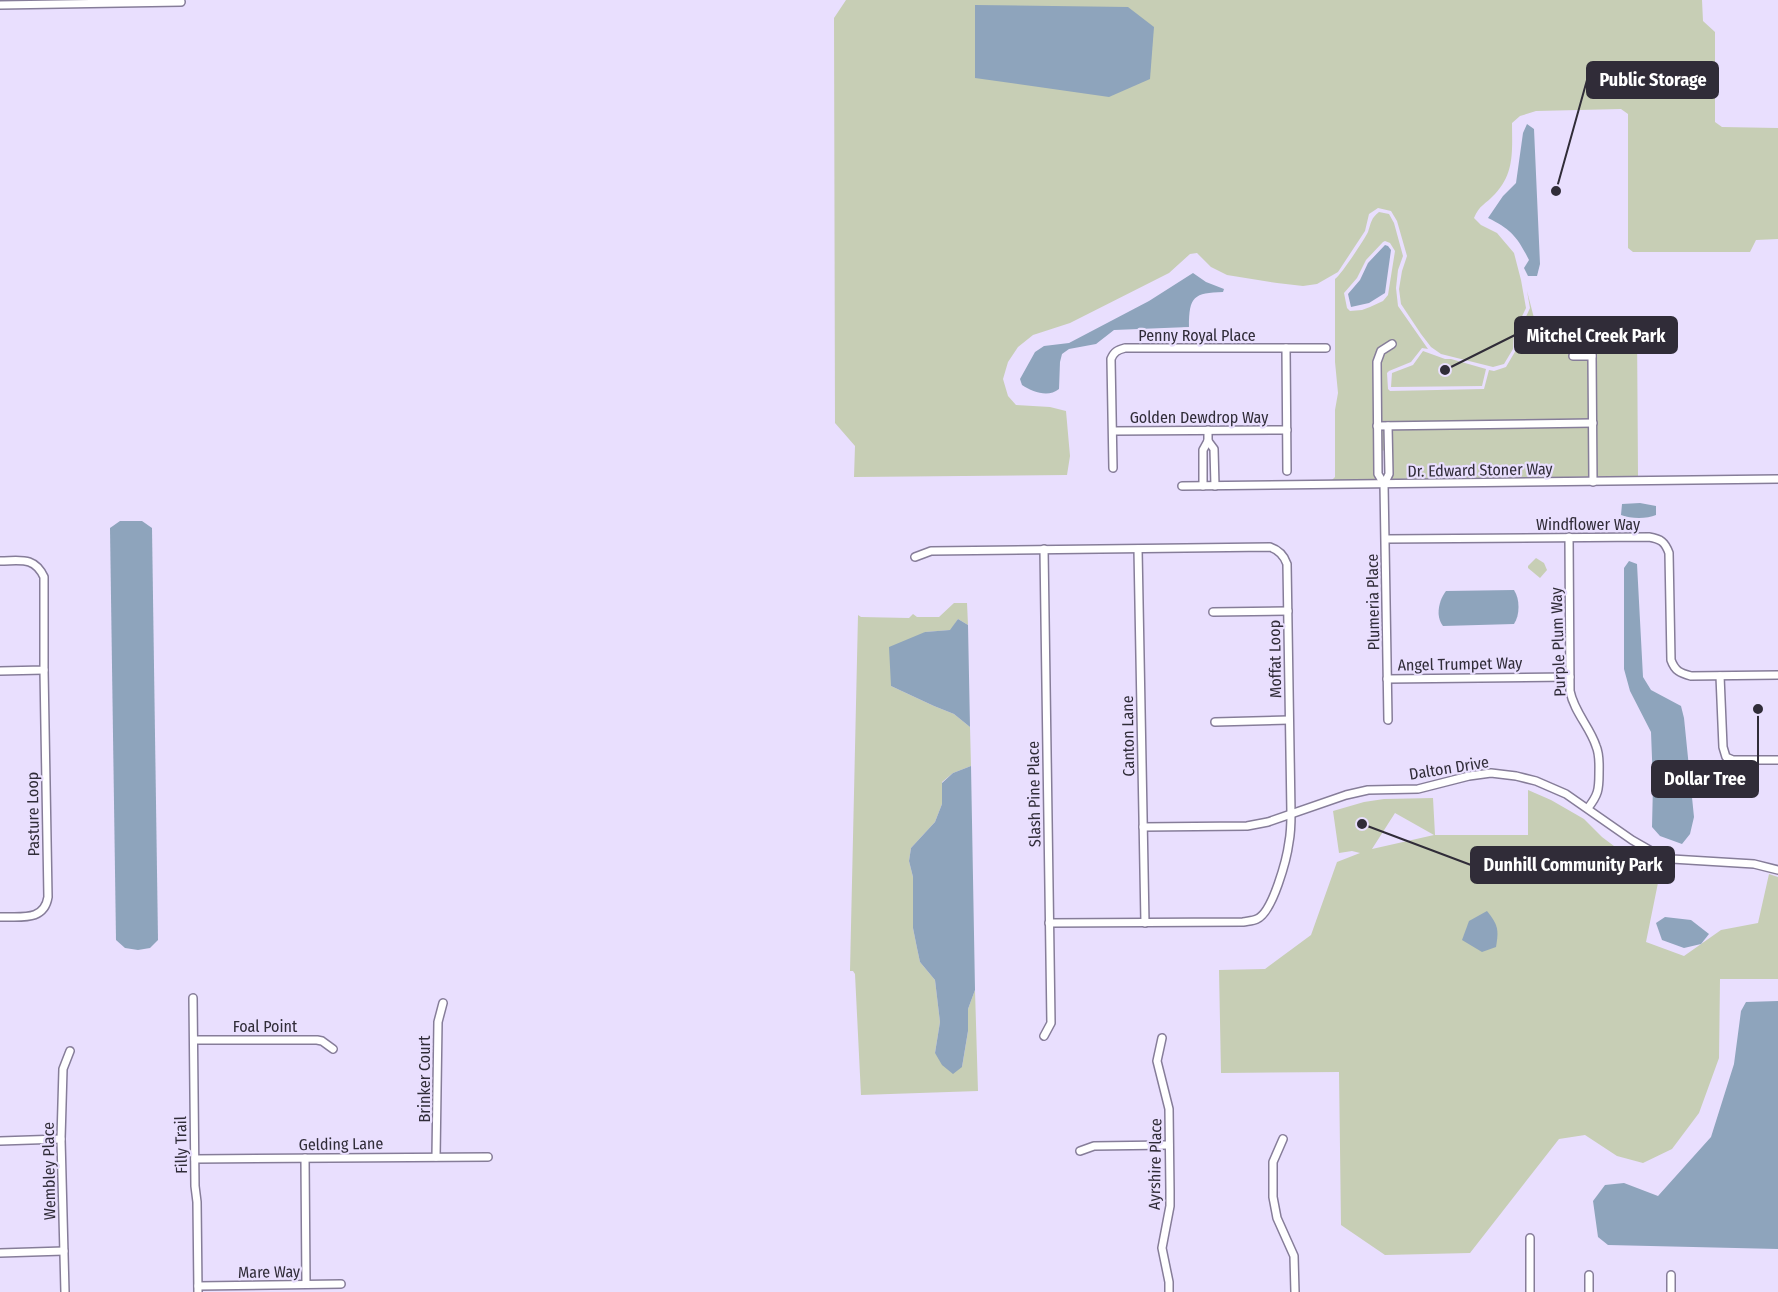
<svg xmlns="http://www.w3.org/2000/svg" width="1778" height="1292" font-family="'Fira Sans Condensed',sans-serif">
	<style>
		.green { fill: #c7ceb5; fill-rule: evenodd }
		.water { fill: #8ea4bc }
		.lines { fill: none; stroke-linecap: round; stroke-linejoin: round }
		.minor-casing { stroke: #867d99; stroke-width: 10 }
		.minor { stroke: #fff; stroke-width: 7 }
		.labels { text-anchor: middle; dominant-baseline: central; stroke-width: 4.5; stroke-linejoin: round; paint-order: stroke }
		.street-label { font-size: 16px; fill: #302c38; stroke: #e9dffe }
		.leader { fill: none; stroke: #302c38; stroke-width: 2 }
		.callout-dot { fill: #302c38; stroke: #e9dffe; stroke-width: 2 }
		.callout { fill: #302c38; stroke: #302c38; stroke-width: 2 }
		.callout-label { font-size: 18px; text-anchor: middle; font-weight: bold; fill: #fff }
	</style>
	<rect width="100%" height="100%" fill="#e9dffe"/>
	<g class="green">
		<path d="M846,0h856l1,21 12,11v90l7,5 56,1v111l-22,1 -6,12h-117l-5,-4v-134l-7,-5 -85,2 -16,5 -8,7c0,27 3,50 -17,71 -9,10 -16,11 -21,24l7,7 16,8 17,20 7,27 5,28 -12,25 -1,16 -9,15 -11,3 -52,-13 -10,-7 -10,-13 -20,-30 -2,-15 3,-18 5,-15 -10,-35 -6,-10 -13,-3 -9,6 -4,17 -27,41 -21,12 -14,2 -26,-3 -50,-8 -16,-8 -14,-14 -7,1 -21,19 -99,50 -37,12 -15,12 -10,15 -5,17 5,17 8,9 34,2 16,4 4,45 -3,19 -213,2 1,-31 -20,-23 -1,-405z"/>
		<path d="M1379,212l10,2 5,9 9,33 -5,14 -2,18 2,18 30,43 -6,-1 -11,14 -22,9 -2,2 1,16 2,2 94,-2 5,-19 5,1 12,-4 10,-17 2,-16 12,-26 -3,-17 7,27 15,2 1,6h87l1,150 -247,3 2,-5 -1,-24 -18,1v23l2,6h-53h9l3,-3v-67l3,-17 -3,-31v-83c6,-4 29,-39 33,-47 3,-9 3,-14 11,-20zM1385,241l5,2 5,8 -7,44 -5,6 -13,6 -8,3 -12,1 -3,-3 -3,-15 13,-15 9,-18 17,-18z"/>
		<path d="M1423,351l22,8h6l35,10 -4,17 -91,1 1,-14 21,-8z"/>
		<path d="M1536,558l8,5 3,7 -7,8 -12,-10v-2z"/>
		<path d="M954,603h13l1,22 -10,-6 -7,11 -26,2 -34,54 43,20 20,8 16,13 1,39 -18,7 -11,9v22l-7,18 -24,26 -2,13 4,16v51l4,20 3,14 15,18 5,42 -5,31 27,14 6,-36v-22l7,-19 3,101 -117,4 -6,-121 -2,-3h-3l8,-356 3,2 48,1 4,-4 4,3h22z"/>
		<path d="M1528,790l23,10 33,19 18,18 20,15 39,16 -15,74 38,14 37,-26 37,-7 11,-49 9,3v102h-58l-1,79 -20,55 -27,36 -29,14 -26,-7 -32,-21 -26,4 -89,114 -85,2 -44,-30 -2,-153 -118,1 -2,-103 46,-1 46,-34 26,-73 23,-9 -8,-2 -13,2 -6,-42 31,-9 20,-3 49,-1 2,37h93zM1395,813l39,22 -62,14z"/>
	</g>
	<g class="water">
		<path d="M975,5l153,2 26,20 -4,52 -41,18 -134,-19z"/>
		<path d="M1527,124l7,5 6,135 -3,12h-9l-4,-8 5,-8c-11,-22 -18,-31 -41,-42l15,-22 13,-13 7,-50z"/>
		<path d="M1385,245l3,1 3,4 -6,43 -16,10 -18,4 -3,-13 12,-14 8,-17z"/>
		<path d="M1193,273l13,9 18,7 -1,3c-29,1 -34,4 -34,35l-75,3 -18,14 -27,5 -7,5 -2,8 -1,27c-11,9 -26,3 -37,-4l-2,-6 15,-27 9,-6 25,-3 80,-42z"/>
		<path d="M1640,503l16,3v9c-9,4 -25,4 -35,0l1,-11z"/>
		<path d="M120,521h22l10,7 6,412 -8,8 -12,2 -13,-2 -9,-8 -6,-412z"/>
		<path d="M1629,561l8,3 6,113 8,13 30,16 3,12 10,99 -4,17 -8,10 -22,-8 -8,-9 1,-43 -2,-52 -21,-41 -6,-22v-101z"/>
		<path d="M1514,590c6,9 6,25 0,34l-71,2c-8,-10 -4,-26 3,-35z"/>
		<path d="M958,619l10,6 2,102 -16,-13 -20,-8 -43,-20 -2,-39 36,-15 25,-2z"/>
		<path d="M971,766l4,224 -7,19v22l-6,36 -9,7 -11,-9 -7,-12 5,-31 -5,-42 -15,-18 -3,-14 -4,-20v-51l-4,-16 2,-13 24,-26 7,-18v-21l11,-10z"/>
		<path d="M1487,911c11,14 12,18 9,36l-14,5 -20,-12 7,-19z"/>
		<path d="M1665,917l26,3 18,14 -8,10 -17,4 -22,-8 -6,-17z"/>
		<path d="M1778,1001v248l-170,-4 -10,-8 -5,-36 12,-16 19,-2 34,13 53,-59 23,-73 7,-53 5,-9z"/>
	</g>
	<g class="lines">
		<defs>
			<g id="minor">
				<path d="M0,5l181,-3"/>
				<path d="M1592,341v15"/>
				<path d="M1286,348l1,123"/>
				<path d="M1573,356h19l1,126"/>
				<path d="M1377,426l216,-3"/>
				<path d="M1113,431l174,-1"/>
				<path d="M1208,441l6,8 1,37"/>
				<path d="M1113,468l-2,-109c3,-7 6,-9 14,-11h201"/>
				<path d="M1384,484l-6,-10 -1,-112 4,-11 11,-7"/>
				<path d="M1182,486l596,-7"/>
				<path d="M1203,486v-36l5,-9v-11"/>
				<path d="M1569,537l1,154c4,21 20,36 26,55 4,9 3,18 3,28 0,16 -1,21 -11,34"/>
				<path d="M1386,539l263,-2c12,2 16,5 20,16l2,107c4,11 9,13 20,16l87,-1"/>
				<path d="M1044,549l7,474 -7,13"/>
				<path d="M1138,549l7,374"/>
				<path d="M915,557l16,-6 339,-4c9,3 14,8 17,17l4,249c0,10 0,19 -2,29 -2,16 -16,70 -32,77 -4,2 -9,2 -14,3l-194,1"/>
				<path d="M0,561c20,0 34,-5 44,16v93l-44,1"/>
				<path d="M1213,612l75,-1"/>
				<path d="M1720,676l3,71 3,10 7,3h45"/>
				<path d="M1387,679l183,-2"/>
				<path d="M1388,720l-4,-236 5,-10 -1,-48"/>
				<path d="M1215,722l74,-2"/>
				<path d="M1143,827l104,-1 21,-4 78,-27 22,-5 50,-1 51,-13 22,-3 25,3 20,5 30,13 66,46 21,12 19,7 82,5 24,6"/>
				<path d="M0,917c20,-1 44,5 48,-20l-4,-227"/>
				<path d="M193,998l2,188 2,16 1,90"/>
				<path d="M1162,1038l-5,23 12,48 1,82v15l-8,42 7,34v10"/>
				<path d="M194,1040h123l5,1 11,8"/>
				<path d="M1283,1139l-10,23v35l4,21 17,38 1,36"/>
				<path d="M0,1141l61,-2"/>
				<path d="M1080,1151l14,-5 75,-1"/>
				<path d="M436,1157l2,-135 5,-19"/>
				<path d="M305,1158l1,126"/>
				<path d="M195,1159l293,-2"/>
				<path d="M1530,1238v54"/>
				<path d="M0,1253l64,-2"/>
				<path d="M1589,1275v17"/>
				<path d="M198,1286l143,-2"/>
				<path d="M65,1292l-4,-153 2,-70 7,-18"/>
				<path d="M1671,1292v-17"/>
			</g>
		</defs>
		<use href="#minor" class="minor-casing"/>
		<use href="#minor" class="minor"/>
	</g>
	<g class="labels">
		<g class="street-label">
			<text x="1197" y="335">Penny Royal Place</text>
			<text x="1199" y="417">Golden Dewdrop Way</text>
			<text transform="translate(1480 470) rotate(-1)">Dr. Edward Stoner Way</text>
			<text x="1588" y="524">Windflower Way</text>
			<text transform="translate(1373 602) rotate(-91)">Plumeria Place</text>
			<text transform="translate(1558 642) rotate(-92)">Purple Plum Way</text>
			<text transform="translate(1275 659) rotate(-91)">Moffat Loop</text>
			<text transform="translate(1460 664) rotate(-1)">Angel Trumpet Way</text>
			<text transform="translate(1128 736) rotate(-91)">Canton Lane</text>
			<text transform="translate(1449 768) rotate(-9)">Dalton Drive</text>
			<text transform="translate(1034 794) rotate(-91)">Slash Pine Place</text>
			<text transform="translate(33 814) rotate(-91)">Pasture Loop</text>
			<text x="265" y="1026">Foal Point</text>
			<text transform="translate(424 1079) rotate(-90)">Brinker Court</text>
			<text transform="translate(341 1144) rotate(-1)">Gelding Lane</text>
			<text transform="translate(181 1145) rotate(-91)">Filly Trail</text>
			<text transform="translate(1155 1164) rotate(-89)">Ayrshire Place</text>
			<text transform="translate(49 1171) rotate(-91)">Wembley Place</text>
			<text transform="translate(269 1272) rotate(-1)">Mare Way</text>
		</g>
	</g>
	<path class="leader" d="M1556 191L1587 80M1445 370L1515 335M1758 709L1758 779M1362 824L1471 865"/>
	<g class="callout-dot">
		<circle cx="1556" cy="191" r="6"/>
		<circle cx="1445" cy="370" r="6"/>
		<circle cx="1758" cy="709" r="6"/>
		<circle cx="1362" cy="824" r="6"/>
	</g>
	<g class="callout">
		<rect x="1587" y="62" width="131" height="36" rx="6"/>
		<rect x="1515" y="317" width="162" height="36" rx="6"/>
		<rect x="1652" y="761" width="106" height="36" rx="6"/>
		<rect x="1471" y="847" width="203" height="36" rx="6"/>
	</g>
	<g class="callout-label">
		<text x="1653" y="86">Public Storage</text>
		<text x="1596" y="342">Mitchel Creek Park</text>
		<text x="1705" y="785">Dollar Tree</text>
		<text x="1573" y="871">Dunhill Community Park</text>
	</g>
</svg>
